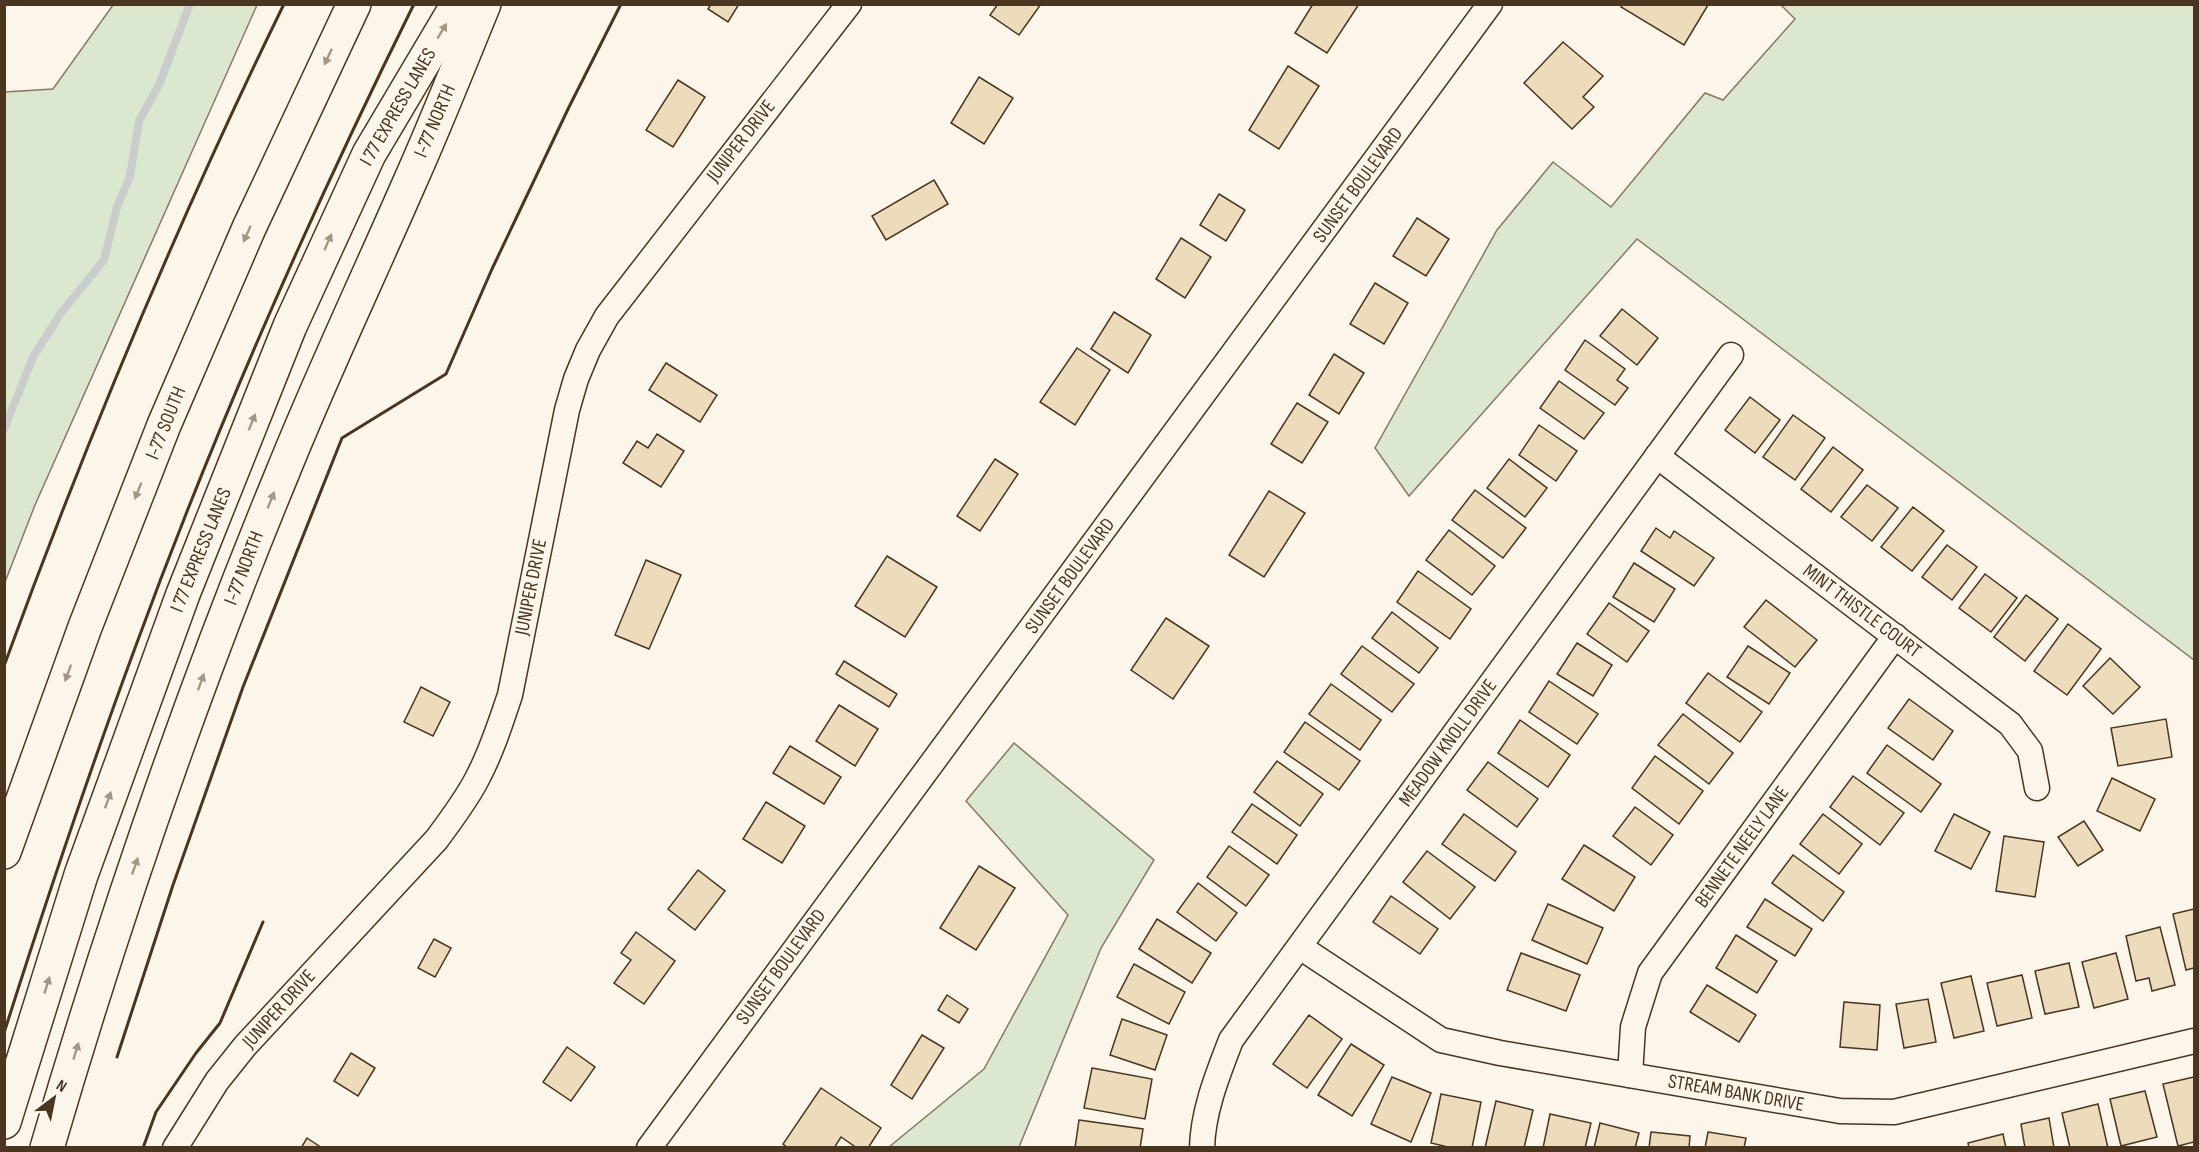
<svg xmlns="http://www.w3.org/2000/svg" width="2199" height="1152" font-family="'Sofia Sans Condensed',sans-serif">
	<style>
		.green { fill: #dce7d0; stroke: #887966; stroke-width: 1.5 }
		.lines { fill: none; stroke-linecap: round; stroke-linejoin: round }
		.stream { stroke: #c9cecd; stroke-width: 8 }
		.building { fill: #ecdcbc; stroke: #4a3520; stroke-width: 1.5 }
		.minor-casing { stroke: #4a3520; stroke-width: 27 }
		.motorway-casing { stroke: #4a3520; stroke-width: 36 }
		.minor { stroke: #fbf6e9; stroke-width: 24 }
		.motorway { stroke: #fbf6e9; stroke-width: 33 }
		.wall { stroke: #4a3520; stroke-width: 3 }
		.oneway { fill: #a29684 }
		.labels { text-anchor: middle; dominant-baseline: central; stroke-width: 4.5; stroke-linejoin: round; paint-order: stroke }
		.street-label { font-size: 20px; fill: #4a3520; stroke: #fbf6e9 }
	</style>
	<rect width="100%" height="100%" fill="#fbf6e9"/>
	<g class="green">
		<path d="M113,5h144l-222,500 -30,77v-490l48,-3z"/>
		<path d="M1783,5h411v655l-557,-421 -228,257 -34,-48 122,-218 56,-68 58,45 94,-114 18,7 72,-81 -13,-13z"/>
		<path d="M1014,743l140,117 -53,88 -82,199h-130l95,-78 84,-154 -102,-114z"/>
	</g>
	<g class="lines">
		<path class="stream" d="M4,429l29,-72 28,-44 43,-53 13,-53 13,-31 9,-55 20,-36 31,-81"/>
	</g>
	<g class="building">
		<path d="M711,4h28l-11,18 -20,-13z"/>
		<path d="M998,4h43l-22,31 -29,-20z"/>
		<path d="M1313,4h46l-32,49 -32,-20z"/>
		<path d="M1622,4h86v1l-24,40 -63,-38z"/>
		<path d="M1563,42l40,34 -20,21 11,10 -22,22 -48,-46z"/>
		<path d="M1288,66l31,20 -40,63 -30,-19z"/>
		<path d="M979,77l34,21 -29,46 -33,-21z"/>
		<path d="M678,80l27,17 -32,50 -27,-17z"/>
		<path d="M934,180l14,24 -62,36 -14,-24z"/>
		<path d="M1219,194l26,16 -19,31 -26,-16z"/>
		<path d="M1417,218l32,21 -23,37 -33,-20z"/>
		<path d="M1181,238l30,19 -26,41 -29,-19z"/>
		<path d="M1375,283l33,20 -24,41 -34,-20z"/>
		<path d="M1622,309l36,29 -21,27 -37,-29z"/>
		<path d="M1114,312l37,23 -23,38 -37,-24z"/>
		<path d="M1585,340l40,29 -8,11 11,8 -13,17 -50,-35z"/>
		<path d="M1077,348l33,22 -35,55 -35,-23z"/>
		<path d="M1334,354l30,19 -25,41 -30,-19z"/>
		<path d="M666,363l51,32 -17,27 -51,-32z"/>
		<path d="M1559,381l45,32 -20,26 -44,-31z"/>
		<path d="M1750,397l30,23 -25,33 -30,-23z"/>
		<path d="M1297,403l31,19 -26,41 -31,-19z"/>
		<path d="M1793,415l32,23 -30,42 -32,-23z"/>
		<path d="M1539,425l38,26 -21,30 -37,-26z"/>
		<path d="M657,434l27,17 -23,36 -38,-24 14,-22 11,7z"/>
		<path d="M1833,447l30,23 -32,42 -30,-23z"/>
		<path d="M995,459l23,15 -38,57 -23,-15z"/>
		<path d="M1509,459l38,29 -22,29 -38,-29z"/>
		<path d="M1867,485l31,23 -26,33 -31,-24z"/>
		<path d="M1475,490l51,38 -23,30 -51,-38z"/>
		<path d="M1269,491l36,22 -41,64 -35,-22z"/>
		<path d="M1913,507l31,24 -32,40 -31,-24z"/>
		<path d="M1656,528l14,10 4,-7 40,27 -20,28 -53,-35z"/>
		<path d="M1449,530l46,36 -23,29 -46,-35z"/>
		<path d="M1947,545l30,22 -25,33 -30,-23z"/>
		<path d="M887,556l50,31 -32,50 -50,-31z"/>
		<path d="M646,560l35,15 -32,74 -34,-14z"/>
		<path d="M1634,563l41,26 -21,33 -41,-25z"/>
		<path d="M1418,571l53,38 -21,30 -53,-37z"/>
		<path d="M1985,574l32,24 -26,34 -32,-24z"/>
		<path d="M2026,595l32,24 -33,42 -31,-24z"/>
		<path d="M1766,600l51,40 -22,27 -51,-40z"/>
		<path d="M1609,603l40,28 -22,31 -40,-28z"/>
		<path d="M1392,612l46,36 -19,25 -47,-35z"/>
		<path d="M1166,618l43,28 -36,53 -42,-29z"/>
		<path d="M2068,624l33,25 -34,46 -33,-24z"/>
		<path d="M1577,643l35,22 -19,31 -36,-22z"/>
		<path d="M1362,646l52,38 -22,28 -51,-38z"/>
		<path d="M1748,646l42,27 -21,31 -42,-27z"/>
		<path d="M2110,658l30,29 -27,27 -30,-28z"/>
		<path d="M844,661l53,33 -8,13 -53,-33z"/>
		<path d="M1708,673l54,39 -22,30 -54,-39z"/>
		<path d="M1549,681l49,33 -21,30 -48,-32z"/>
		<path d="M1331,684l50,36 -21,30 -51,-36z"/>
		<path d="M421,687l29,15 -17,34 -29,-14z"/>
		<path d="M1909,699l44,32 -20,29 -45,-32z"/>
		<path d="M839,705l39,24 -23,37 -39,-25z"/>
		<path d="M1683,714l50,39 -24,31 -51,-39z"/>
		<path d="M2166,719l6,38 -54,9 -7,-38z"/>
		<path d="M1520,720l50,35 -22,32 -50,-34z"/>
		<path d="M1305,722l55,39 -21,29 -55,-38z"/>
		<path d="M1887,745l54,39 -20,28 -54,-39z"/>
		<path d="M790,746l51,31 -17,27 -51,-31z"/>
		<path d="M1655,756l48,35 -24,33 -47,-36z"/>
		<path d="M1277,761l46,33 -23,32 -46,-34z"/>
		<path d="M1488,762l50,37 -21,28 -50,-37z"/>
		<path d="M1853,776l51,37 -24,32 -50,-38z"/>
		<path d="M2112,778l43,21 -15,32 -43,-20z"/>
		<path d="M766,802l39,24 -23,37 -39,-24z"/>
		<path d="M1252,804l45,31 -20,29 -45,-32z"/>
		<path d="M1635,807l38,28 -22,30 -38,-29z"/>
		<path d="M1464,814l52,38 -21,29 -53,-37z"/>
		<path d="M1823,814l39,30 -23,30 -39,-30z"/>
		<path d="M1954,814l36,18 -19,37 -36,-18z"/>
		<path d="M2084,821l19,29 -25,16 -20,-29z"/>
		<path d="M2004,836l40,6 -9,55 -39,-6z"/>
		<path d="M1584,845l51,32 -21,34 -52,-32z"/>
		<path d="M1229,846l40,29 -23,31 -39,-29z"/>
		<path d="M1427,851l48,36 -25,32 -47,-37z"/>
		<path d="M1793,855l51,37 -21,29 -51,-38z"/>
		<path d="M979,866l36,22 -39,62 -36,-22z"/>
		<path d="M698,870l27,21 -30,39 -27,-21z"/>
		<path d="M1198,883l39,30 -21,28 -39,-29z"/>
		<path d="M1391,896l47,33 -18,25 -47,-32z"/>
		<path d="M1765,899l47,30 -17,27 -48,-29z"/>
		<path d="M1548,904l55,24 -16,36 -55,-24z"/>
		<path d="M2194,909v59l-8,2 -13,-56z"/>
		<path d="M1157,919l54,34 -19,30 -53,-34z"/>
		<path d="M2160,927l15,58 -23,6 -3,-13 -13,3 -10,-45z"/>
		<path d="M636,932l39,29 -31,43 -30,-21 17,-23 -10,-7z"/>
		<path d="M1736,935l41,26 -20,32 -41,-25z"/>
		<path d="M434,939l17,9 -16,29 -17,-9z"/>
		<path d="M1521,953l59,22 -14,36 -59,-21z"/>
		<path d="M2116,953l12,46 -34,9 -12,-46z"/>
		<path d="M2069,963l10,44 -34,7 -10,-43z"/>
		<path d="M1134,964l51,28 -16,32 -52,-27z"/>
		<path d="M2022,975l10,43 -35,8 -10,-43z"/>
		<path d="M1971,976l13,55 -30,7 -13,-55z"/>
		<path d="M1707,985l49,30 -17,27 -49,-30z"/>
		<path d="M947,995l21,14 -9,14 -21,-13z"/>
		<path d="M1928,999l8,43 -32,6 -8,-44z"/>
		<path d="M1844,1002l36,3 -3,45 -37,-3z"/>
		<path d="M1309,1015l33,24 -35,49 -34,-24z"/>
		<path d="M1122,1019l45,16 -12,35 -45,-15z"/>
		<path d="M922,1035l22,13 -32,51 -21,-14z"/>
		<path d="M1351,1044l33,21 -32,51 -34,-21z"/>
		<path d="M567,1047l28,20 -24,34 -28,-19z"/>
		<path d="M351,1053l24,15 -17,28 -24,-15z"/>
		<path d="M1092,1068l60,11 -7,40 -61,-11z"/>
		<path d="M1392,1077l39,16 -20,49 -40,-18z"/>
		<path d="M2194,1077v65l-16,4 -15,-62z"/>
		<path d="M821,1088l60,40 -13,20h-11l-16,-11 -7,11h-46l-5,-4z"/>
		<path d="M2145,1091l12,46 -36,9 -11,-47z"/>
		<path d="M1441,1094l40,8 -9,46h-20l-21,-5z"/>
		<path d="M1496,1101l37,9 -9,38h-39z"/>
		<path d="M2098,1104l10,44h-38l-8,-35z"/>
		<path d="M1550,1114l41,9 -6,25h-42z"/>
		<path d="M2049,1118l5,30h-29l-4,-24z"/>
		<path d="M1079,1120l64,9 -3,19h-65z"/>
		<path d="M1600,1123l39,10 -4,15h-41z"/>
		<path d="M1651,1132l39,4 -1,12h-40z"/>
		<path d="M1708,1132l38,6 -2,10h-39z"/>
		<path d="M2003,1134l3,14h-37l-1,-5z"/>
		<path d="M307,1138l15,10h-21z"/>
	</g>
	<g class="lines">
		<defs>
			<g id="minor">
				<path d="M1657,456l353,268 20,27 7,37"/>
				<path d="M1300,947l141,93 59,13 340,58 54,1 300,-71"/>
				<path d="M1630,1075l3,-48 17,-54 245,-337"/>
				<path d="M175,1148l42,-67 28,-35 192,-207c15,-21 31,-41 42,-64 13,-25 22,-53 31,-80l57,-285 9,-31 12,-29 19,-34 242,-312"/>
				<path d="M649,1148l841,-1144"/>
				<path d="M1202,1148c1,-38 16,-74 29,-108l500,-685"/>
			</g>
			<g id="motorway">
				<path d="M4,852l81,-225 79,-202 85,-197 105,-224"/>
				<path d="M4,1122l77,-247 102,-281 107,-268 79,-172 89,-150"/>
				<path d="M47,1148c67,-229 144,-454 235,-674 39,-97 84,-192 126,-288 27,-60 51,-121 76,-182"/>
			</g>
		</defs>
		<use href="#minor" class="minor-casing"/>
		<use href="#motorway" class="motorway-casing"/>
		<use href="#minor" class="minor"/>
		<use href="#motorway" class="motorway"/>
		<g class="wall">
			<path d="M4,666c82,-225 175,-447 280,-662"/>
			<path d="M4,1033c41,-129 84,-258 131,-385 80,-219 175,-434 279,-644"/>
			<path d="M117,1057l56,-172 70,-198 99,-249 104,-64 46,-105 77,-162 52,-103"/>
			<path d="M143,1148l13,-36 40,-59 24,-30 43,-101"/>
		</g>
	</g>
	<defs><path id="oneway-solid" d="M-6-.8H1V-3.2L6.5 0L1 3.2V.8H-6Z" transform="scale(1.5)"/></defs>
	<g class="oneway">
		<use href="#oneway-solid" transform="translate(442 31) rotate(-59)"/>
		<use href="#oneway-solid" transform="translate(328 57) rotate(115)"/>
		<use href="#oneway-solid" transform="translate(247 234) rotate(114)"/>
		<use href="#oneway-solid" transform="translate(328 242) rotate(-66)"/>
		<use href="#oneway-solid" transform="translate(252 422) rotate(-68)"/>
		<use href="#oneway-solid" transform="translate(138 491) rotate(112)"/>
		<use href="#oneway-solid" transform="translate(271 500) rotate(-68)"/>
		<use href="#oneway-solid" transform="translate(68 673) rotate(110)"/>
		<use href="#oneway-solid" transform="translate(201 682) rotate(-70)"/>
		<use href="#oneway-solid" transform="translate(108 800) rotate(-70)"/>
		<use href="#oneway-solid" transform="translate(135 866) rotate(-71)"/>
		<use href="#oneway-solid" transform="translate(47 985) rotate(-73)"/>
		<use href="#oneway-solid" transform="translate(76 1051) rotate(-73)"/>
	</g>
	<g class="labels">
		<g class="street-label">
			<text transform="translate(398 107) rotate(-60)">I 77 EXPRESS LANES</text>
			<text transform="translate(435 121) rotate(-67)">I-77 NORTH</text>
			<text transform="translate(741 141) rotate(-52)">JUNIPER DRIVE</text>
			<text transform="translate(1358 185) rotate(-54)">SUNSET BOULEVARD</text>
			<text transform="translate(166 423) rotate(-68)">I-77 SOUTH</text>
			<text transform="translate(201 550) rotate(-68)">I 77 EXPRESS LANES</text>
			<text transform="translate(244 568) rotate(-69)">I-77 NORTH</text>
			<text transform="translate(1070 576) rotate(-54)">SUNSET BOULEVARD</text>
			<text transform="translate(531 587) rotate(-79)">JUNIPER DRIVE</text>
			<text transform="translate(1862 611) rotate(37)">MINT THISTLE COURT</text>
			<text transform="translate(1448 743) rotate(-54)">MEADOW KNOLL DRIVE</text>
			<text transform="translate(1742 847) rotate(-54)">BENNETE NEELY LANE</text>
			<text transform="translate(781 967) rotate(-54)">SUNSET BOULEVARD</text>
			<text transform="translate(279 1009) rotate(-48)">JUNIPER DRIVE</text>
			<text transform="translate(1736 1093) rotate(10)">STREAM BANK DRIVE</text>
		</g>
	</g>
	<rect width="2199" height="1152" fill="none" stroke="#4a3520" stroke-width="12"/>
	<g transform="translate(54 1098) rotate(32)" stroke="#fbf6e9" stroke-width="4.5" paint-order="stroke">
	<path d="M0-4.5L10 22L0 15L-10 22Z" fill="#4a3520"/>
	<text y="-9" font-size="16" font-weight="bold" text-anchor="middle" fill="#4a3520">N</text>
	</g>
</svg>
